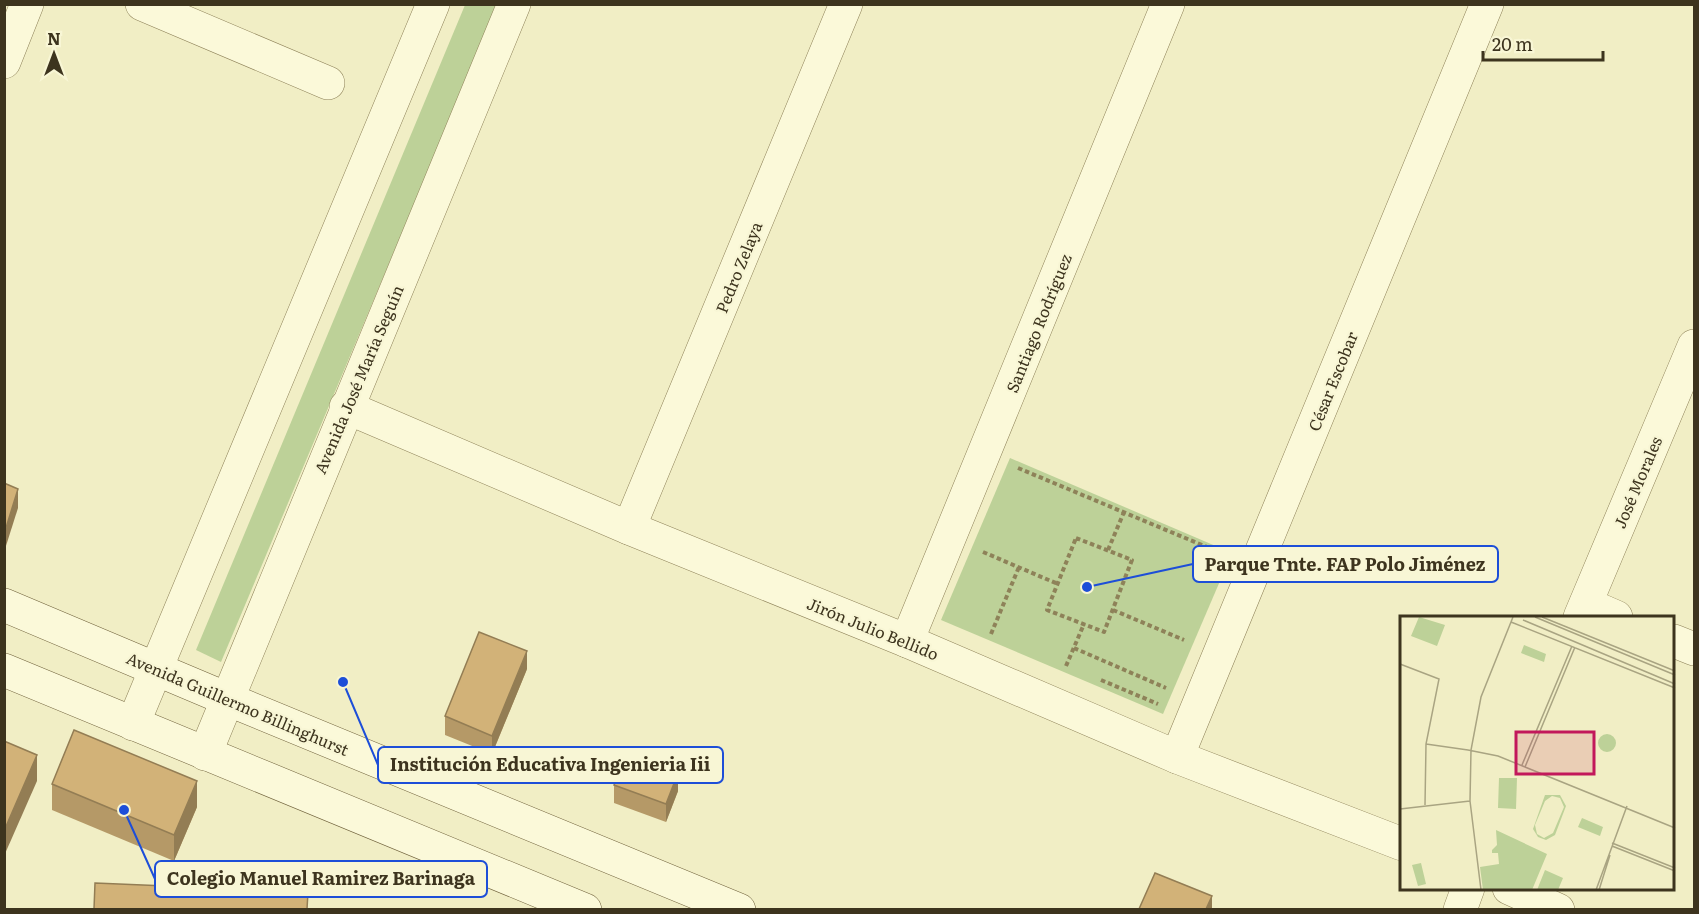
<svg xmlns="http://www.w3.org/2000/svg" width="1699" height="914" font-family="Literata,serif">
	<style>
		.green { fill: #bdd198 }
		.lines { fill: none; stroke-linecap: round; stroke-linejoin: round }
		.minor-casing { stroke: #8e8259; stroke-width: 34 }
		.tertiary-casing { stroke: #8e8259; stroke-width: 34 }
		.secondary-casing { stroke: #70623c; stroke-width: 34 }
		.path { stroke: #8e8259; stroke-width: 4; stroke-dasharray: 4.5 3; stroke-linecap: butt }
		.minor { stroke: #fbf9d9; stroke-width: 33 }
		.tertiary { stroke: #fbf9d9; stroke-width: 33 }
		.secondary { stroke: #fbf9d9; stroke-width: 33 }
		.wall { fill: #b59967 }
		.shaded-wall { fill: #937d54 }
		.building { fill: #d2b278; stroke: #937d54; stroke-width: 1.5 }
		.labels { text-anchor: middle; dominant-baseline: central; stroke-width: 4.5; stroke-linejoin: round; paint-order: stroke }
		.street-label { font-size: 16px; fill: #3d341e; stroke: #f8f6d5 }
		.inset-road { fill: none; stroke: #a9a482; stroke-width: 1.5 }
		.view { fill: #c2185b; fill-opacity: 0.15; stroke: #c2185b; stroke-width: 3 }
		.inset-edge { fill: none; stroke: #3d341e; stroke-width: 3 }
		.leader { fill: none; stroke: #1d4ed8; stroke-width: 2 }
		.callout-dot { fill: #1d4ed8; stroke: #f8f6d5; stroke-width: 2 }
		.callout { fill: #f8f6d5; stroke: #1d4ed8; stroke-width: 2 }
		.callout-label { font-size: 18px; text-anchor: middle; font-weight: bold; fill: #3d341e }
	</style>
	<rect width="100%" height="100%" fill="#f1eec5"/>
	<g class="green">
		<path d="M465,5h33l-277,657 -25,-12z"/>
		<path d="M1010,458l222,95 -69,161 -222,-94z"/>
	</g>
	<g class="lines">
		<defs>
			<g id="minor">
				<path d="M142,4l186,79"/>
				<path d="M4,62l23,-58"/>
				<path d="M346,407l283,121 278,113 270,116 225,87"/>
				<path d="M629,528l217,-524"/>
				<path d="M1586,604l30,13"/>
				<path d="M1580,617l114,-271"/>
				<path d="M907,641l261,-637"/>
				<path d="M1674,641l20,8"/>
				<path d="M1177,757l310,-753"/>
				<path d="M1509,888l49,22"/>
				<path d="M1460,910l8,-22"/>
			</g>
			<g id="tertiary">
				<path d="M133,724l300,-720"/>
				<path d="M205,754l309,-750"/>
			</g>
			<g id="secondary">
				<path d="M4,605l223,94 512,211"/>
				<path d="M4,670l581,240"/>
			</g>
		</defs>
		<use href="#minor" class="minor-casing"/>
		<use href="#tertiary" class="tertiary-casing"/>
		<use href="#secondary" class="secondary-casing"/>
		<g class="path">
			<path d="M1018,468l203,85"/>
			<path d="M1076,538l56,22 -28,72 -57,-22z"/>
			<path d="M1108,550l16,-38"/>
			<path d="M983,552l75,32"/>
			<path d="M1113,610l71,30"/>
			<path d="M991,634l28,-67"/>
			<path d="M1074,648l92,40"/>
			<path d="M1066,666l18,-42"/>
			<path d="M1101,680l57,24"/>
		</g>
		<use href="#minor" class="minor"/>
		<use href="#tertiary" class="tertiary"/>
		<use href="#secondary" class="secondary"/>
	</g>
	<g class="wall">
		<path d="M527,669l-35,85 -47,-19v-19z"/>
		<path d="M52,784l145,23 -23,54 -122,-51z"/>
		<path d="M614,785l64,6 -12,31 -52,-19z"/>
	</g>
	<g class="shaded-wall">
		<path d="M18,489v19l-13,41v-18z"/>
		<path d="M527,651v18l-35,85v-18z"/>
		<path d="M37,755v26l-33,75v-25z"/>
		<path d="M678,773v18l-12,31v-18z"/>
		<path d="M197,781v26l-23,54v-26z"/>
		<path d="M1212,896v13h-6z"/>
	</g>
	<g class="building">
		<path d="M4,483l14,6 -13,42h-1z"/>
		<path d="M479,632l48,19 -35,85 -47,-20z"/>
		<path d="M74,730l123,51 -23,54 -122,-51z"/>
		<path d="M4,741l33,14 -33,76z"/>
		<path d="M626,753l52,20 -12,31 -52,-19z"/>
		<path d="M1155,873l57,23 -6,13h-67z"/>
		<path d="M95,883l213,9 -1,17h-213z"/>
	</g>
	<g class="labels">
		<g class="street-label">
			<text transform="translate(738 267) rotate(-68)">Pedro Zelaya</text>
			<text transform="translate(1038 323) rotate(-68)">Santiago Rodríguez</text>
			<text transform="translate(358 379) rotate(-67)">Avenida José María Seguín</text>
			<text transform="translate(1332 381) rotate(-68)">César Escobar</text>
			<text transform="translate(1637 482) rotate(-67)">José Morales</text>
			<text transform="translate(873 628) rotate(22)">Jirón Julio Bellido</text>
			<text transform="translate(238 703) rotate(23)">Avenida Guillermo Billinghurst</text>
		</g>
	</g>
	<g transform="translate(1400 616)">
		<rect width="274" height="274" fill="#f1eec5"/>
		<path d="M19,1l26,8 -8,21 -26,-10zM124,29l22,9 -2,8 -23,-9zM198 127a9 9 0 1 1 18 0a9 9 0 1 1-18 0ZM99,162h18l-1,31 -18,-1zM145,179h15l6,11 -11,29 -9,5 -8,-3 -5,-8zM152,180l8,2 4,9 -11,26 -9,5 -7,-4 -2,-9 10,-24zM182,202l21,9 -3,9 -22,-9zM96,214l51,24 -15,36h-49l-3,-23 19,-3 -1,-11h-6v-3l5,-5zM21,247l5,21 -8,2 -6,-21zM145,254l18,8 -5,12h-21z" fill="#bdd198" fill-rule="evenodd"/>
		<path class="inset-road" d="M135,1l140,58M142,1l133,54M123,4l152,64M111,6l164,66M0,48l39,15 -13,65 -1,61M26,128l42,6M68,134l30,6 177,72M122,149l50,-119M125,151l50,-120M0,193l70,-8M212,227l63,25M212,230l63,25M81,274l-11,-89 1,-51 10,-53 32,-80M196,274l31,-84M199,274l11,-35"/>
		<path class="view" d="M116,116h78v42h-78z"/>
		<rect width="274" height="274" class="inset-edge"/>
	</g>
	<path class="leader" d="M1087 587L1193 564M343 682L378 765M124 810L155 879"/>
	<g class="callout-dot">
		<circle cx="1087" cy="587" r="6"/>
		<circle cx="343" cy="682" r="6"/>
		<circle cx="124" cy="810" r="6"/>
	</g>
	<g class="callout">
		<rect x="1193" y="546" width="305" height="36" rx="6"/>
		<rect x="378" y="747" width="345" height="36" rx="6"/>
		<rect x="155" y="861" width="332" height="36" rx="6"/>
	</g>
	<g class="callout-label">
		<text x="1345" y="571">Parque Tnte. FAP Polo Jiménez</text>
		<text x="550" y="771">Institución Educativa Ingenieria Iii</text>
		<text x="321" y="885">Colegio Manuel Ramirez Barinaga</text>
	</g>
	<rect width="1699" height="914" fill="none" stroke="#3d341e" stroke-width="12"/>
	<g transform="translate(54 54)" stroke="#f8f6d5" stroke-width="4.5" paint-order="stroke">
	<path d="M0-4.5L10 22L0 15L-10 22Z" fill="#3d341e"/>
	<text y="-9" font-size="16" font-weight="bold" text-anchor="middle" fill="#3d341e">N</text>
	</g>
	<path d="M1483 51v9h120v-9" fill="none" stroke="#3d341e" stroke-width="3"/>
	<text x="1492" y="51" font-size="18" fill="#3d341e" stroke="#f8f6d5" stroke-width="4.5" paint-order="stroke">20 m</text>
</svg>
